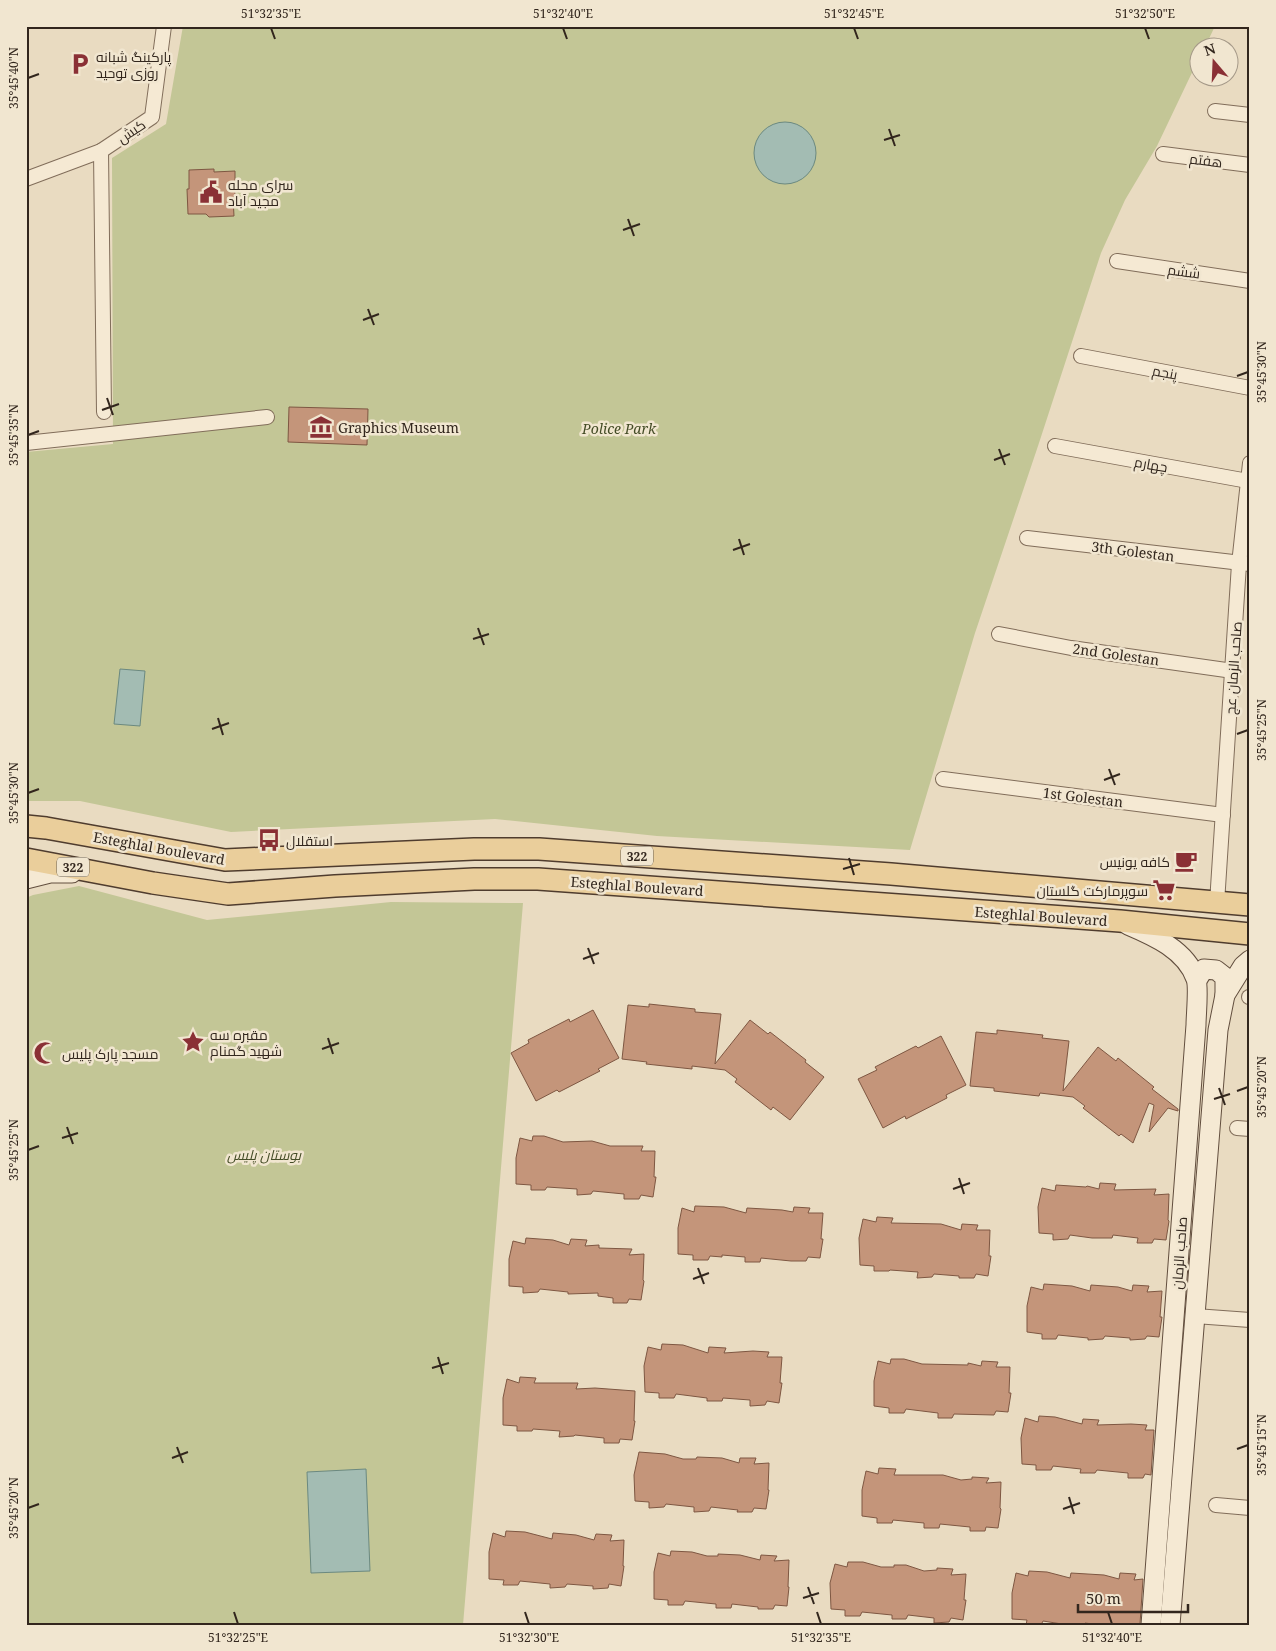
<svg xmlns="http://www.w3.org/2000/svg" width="1276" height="1651" font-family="'Noto Serif',Cairo,serif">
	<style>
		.green { fill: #c3c696 }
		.water { fill: #a3bcb3; stroke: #6b8980 }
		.building { fill: #c4957a; stroke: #7e5742 }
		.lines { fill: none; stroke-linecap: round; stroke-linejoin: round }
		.minor-casing { stroke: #816d5a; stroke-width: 16 }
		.secondary-casing { stroke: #624e3e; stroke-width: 21 }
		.primary-casing { stroke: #4f3c2e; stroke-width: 24 }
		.minor { stroke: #f5e9d3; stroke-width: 14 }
		.secondary { stroke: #f5e9d3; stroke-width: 19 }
		.primary { stroke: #eace9b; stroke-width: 21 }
		.ticks { fill: none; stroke: #32261d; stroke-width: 2 }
		.labels { text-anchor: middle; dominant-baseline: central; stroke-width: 5; stroke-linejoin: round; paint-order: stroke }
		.shield { fill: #f1e6d0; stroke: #6b6053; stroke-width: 1 }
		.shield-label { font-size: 12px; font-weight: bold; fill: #32261d }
		.poi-label { font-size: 14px; fill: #32261d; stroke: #f1e6d0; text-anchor: start }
		.street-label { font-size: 14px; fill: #32261d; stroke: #f1e6d0 }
		.park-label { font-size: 14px; font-style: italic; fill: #444c26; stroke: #f1e6d0 }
		.neatline { fill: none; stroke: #32261d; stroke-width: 2 }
		.ticks-label { font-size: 12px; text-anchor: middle; fill: #32261d }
	</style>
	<rect width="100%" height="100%" fill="#e9dbc1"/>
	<g class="green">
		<path d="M183,26h1032l-10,21 -7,1v12l-41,86 -32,54 -24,53 -63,193 -63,187 -65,217 -253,-14 -162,-17 -264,13 -151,-31h-54v-349l87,-8 -1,-286 54,-34z"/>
		<path d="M79,886l128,34 184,-18 132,1 -60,722h-437v-727l7,-3z"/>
	</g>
	<g class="water">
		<circle cx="785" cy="153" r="31"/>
		<path d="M120,669l25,2 -5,55 -26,-2z"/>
		<path d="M366,1469l4,102 -59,2 -4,-101z"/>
	</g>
	<g class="building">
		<path d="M214,169v3l21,-1v24l-2,3 1,18 -25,1 -3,-3h-18l-1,-25h2v-19z"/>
		<path d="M289,407l79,2 -1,36 -79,-3z"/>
		<path d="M649,1004l46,5v3l26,2 -6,50 35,-44 18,14 2,-2 36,28 -1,2 19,15 -34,43 -17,-13 -2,3 -36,-28 2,-3 -12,-9 -33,-4v3l-46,-5 1,-2 -25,-3 6,-54 21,2z"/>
		<path d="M593,1010l26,48 -21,11 2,2 -41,21 -2,-2 -21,11 -25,-48 18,-10 -1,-3 41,-21 1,3z"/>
		<path d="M997,1030l46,5 -1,3 27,3 -6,50 35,-44 18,14 2,-3 36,29 -2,2 26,20v2l-10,-3 -19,24 5,-27 -5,-2 -16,40 -12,-9 -2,2 -36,-28 2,-2 -12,-9 -33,-4 -1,3 -45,-5v-3l-24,-2 6,-54 21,2z"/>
		<path d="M941,1036l25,49 -20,10 1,3 -41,21 -1,-3 -22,12 -25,-49 19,-9 -2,-3 41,-21 2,2z"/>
		<path d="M533,1136h11l19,6 29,-1 18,5h33l-2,5h14l-1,26h2l-3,20 -12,-2 -2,4h-15v-5l-31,-3 -2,3 -14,1v-6l-30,-2 -2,3h-14v-5l-15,-1v-26l4,-20 12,3z"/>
		<path d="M1100,1183l16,1 -2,6 42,-1 -2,6 15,-1 -1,26 1,1 -3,19 -12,-1 -2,4h-15l1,-5 -25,-3 -1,3h-20l-22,-3 -2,4 -15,1v-6l-14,-1 -1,-26 4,-19 13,3 1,-6 30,2 1,-1 12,3z"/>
		<path d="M695,1206l29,1 22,6 1,-5 35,2 11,2 1,-5 16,1 -2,5h15l-2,26h2l-3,19 -12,-1 -2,4h-15l-30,-3 -1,4h-15v-5l-23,-2v2l-12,-1 -2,4h-15v-5l-15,-1v-26l4,-20 12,4z"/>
		<path d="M877,1217l16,1 -2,5 50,1 20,6 1,-6 16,1 -2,5h14l-1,26h2l-3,20 -12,-2 -2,4h-15v-2l-25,-2 -2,3 -15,1 1,-6 -28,-2 -1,1h-15v-5l-14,-1 -1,-27 4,-19 13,3z"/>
		<path d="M526,1238l27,2 16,5 2,-6 16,1 -2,6 14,-1v3l33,1 -3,6 15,-1 -1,26 1,1 -3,19 -12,-1 -2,4h-14v-5l-15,-2v-3l-30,1v-2l-28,-3 -2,3 -15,1v-6l-14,-1v-27l4,-18 12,3z"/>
		<path d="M1044,1284l28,2 18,5 1,-6 27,2 14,4 1,-6 16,1 -2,6 15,-1 -2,26h2l-3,20 -12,-1 -2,3 -15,1v-2l-25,-2 -2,3 -15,1v-2l-30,-3 -2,4h-14v-5l-15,-2v-26l4,-19 12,3z"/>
		<path d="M662,1344l21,1 25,8 1,-6 17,1 -2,5 29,-2 16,1 -2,5h15l-2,26h2l-3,20 -12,-2 -2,4 -15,1v-6l-27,-2 -1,3h-15v-3l-31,-4 -2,4h-15v-5l-14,-1 -1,-26 4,-19 13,3z"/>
		<path d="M891,1359h13l18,5 46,1v-2l13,3 1,-5 16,1 -2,5h14l-1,26h2l-3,19 -12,-1 -2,4 -40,-1 -2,4h-14v-5l-32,-4 -2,4h-15v-5l-15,-2v-25l4,-20 12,3z"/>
		<path d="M520,1377l16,1 -2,5h44l-2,6 19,-1 40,3 -1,30h1l-3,19 -12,-1 -1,4h-15v-5l-29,-3 -1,1 -15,1 1,-6 -27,-2 -1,2h-15v-5l-14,-1v-27l4,-19 12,4z"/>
		<path d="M1039,1416l16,1 27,7 1,-5 16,1 -2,5 34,-1 16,1 -2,5h9l-3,45 -6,-1 -2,4h-15v-5l-31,-3 -2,3h-15l1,-4 -28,-3 -2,4h-15v-5l-14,-1 -1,-26 4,-20 13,4z"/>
		<path d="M639,1452l26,2 18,5h13l1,-2 25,1 17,5 1,-5h16l-2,6 15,-1 -1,27h1l-3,19 -12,-1 -2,4h-15l1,-2 -27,-3 -2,4 -15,1v-5l-28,-3 -2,3 -15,1v-6l-14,-1 -1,-26z"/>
		<path d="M879,1468l17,1 -2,6h49l18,5 11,-1v-2l17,1 -3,5 15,-1 -1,26 1,1 -3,19 -12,-1 -1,4h-15v-4l-30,-3 -1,4h-15v-5l-31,-3 -1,3h-15v-5l-15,-2v-26l4,-19 12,3z"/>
		<path d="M506,1531l19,1 27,7 1,-6 23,2 18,5 2,-6 16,1 -2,6 14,-1 -1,26h1l-3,20 -12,-2 -1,4 -15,1v-3l-26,-2 -2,3 -15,1v-4l-30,-3 -2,4h-15l1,-5 -15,-1v-27l4,-19 12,4z"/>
		<path d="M671,1551l21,1 15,4h11v-2l22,1 20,5 1,-5 16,1 -3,5 15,-1 -1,27h1l-2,19 -12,-1 -2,4h-15v-2l-26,-3 -1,4h-15v-4l-31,-3 -2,4h-15v-5l-14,-1v-27l4,-19 12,3z"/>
		<path d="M848,1562h15l18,5h13v-2h12l18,6 13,-1v-2l16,1 -2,6 15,-1 -2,26h2l-3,20 -12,-2 -2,4 -15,1v-5l-26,-3 -2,4h-14v-4l-30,-3 -2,4h-15v-6l-14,-1 -1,-26 5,-19 12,3z"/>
		<path d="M1029,1571l18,1 23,6 1,-5 33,2 15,4 1,-6 16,1 -2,6 9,-1 -3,45 -40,1 -15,-2 -1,2h-16l-25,-4 -2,4h-15l1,-5 -15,-1v-26l4,-20 12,3z"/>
	</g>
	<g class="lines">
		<defs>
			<g id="minor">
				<path d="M1215,111l35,4"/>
				<path d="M101,151l3,261"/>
				<path d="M1163,154l87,11"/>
				<path d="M26,179l75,-28 51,-34 12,-91"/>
				<path d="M1117,261l133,20"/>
				<path d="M1081,356l169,32"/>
				<path d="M26,443l241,-26"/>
				<path d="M1055,446l193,35"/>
				<path d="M1027,538l223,26"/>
				<path d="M999,634l72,14 162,23"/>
				<path d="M943,779l280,36"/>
				<path d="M1217,903l22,-339 11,-101"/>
				<path d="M1249,997h1"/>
				<path d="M1237,1128l13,1"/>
				<path d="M1195,1316l55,4"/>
				<path d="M1216,1505l34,3"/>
			</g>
			<g id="secondary">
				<path d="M26,879l24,-6h22"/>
				<path d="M1128,925c26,11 58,25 68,54 3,8 0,36 0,46l-45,600"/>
				<path d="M1197,980l7,-11 12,1 9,7v18"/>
				<path d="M1170,1625l48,-595 7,-35 18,-29 7,-6"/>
			</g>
			<g id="primary">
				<path d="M26,826l20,2 179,32 249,-11h65l352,25 359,31"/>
				<path d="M26,859l127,24 75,11 107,-8 139,-7h64l582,42 130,13"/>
			</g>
		</defs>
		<use href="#minor" class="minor-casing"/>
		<use href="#secondary" class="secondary-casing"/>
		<use href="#primary" class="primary-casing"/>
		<use href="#minor" class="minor"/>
		<use href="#secondary" class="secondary"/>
		<use href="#primary" class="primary"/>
	</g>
	<path class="ticks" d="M271,28l4,11M563,28l4,11M854,28l4,11M1145,28l4,11M28,78l11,-4M889,129l6,17M884,140l16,-5M628,219l6,17M623,230l17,-6M368,309l6,16M363,320l16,-6M1237,376l11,-4M107,398l6,17M102,410l17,-6M28,435l11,-4M999,449l6,16M994,460l16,-6M739,539l5,16M733,550l17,-6M478,628l6,17M473,639l16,-5M218,718l5,17M212,729l17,-6M1237,734l11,-4M1109,769l6,16M1104,780l16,-6M28,793l11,-4M849,858l5,17M843,869l17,-5M588,948l6,16M583,959l16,-6M328,1038l5,16M322,1049l17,-6M1219,1088l6,17M1237,1091l11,-4M1214,1099l16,-5M67,1127l6,17M62,1138l16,-5M28,1150l11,-4M959,1178l5,16M953,1189l17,-6M698,1268l6,16M693,1279l16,-6M438,1357l5,17M432,1368l17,-5M177,1447l6,16M1237,1449l11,-4M172,1458l16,-6M1069,1497l5,17M28,1508l11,-4M1063,1509l17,-6M808,1587l6,17M803,1598l16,-5M234,1612l4,12M525,1612l4,12M817,1612l4,12M1108,1612l4,12"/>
	<defs>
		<symbol id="parking-bare" viewBox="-9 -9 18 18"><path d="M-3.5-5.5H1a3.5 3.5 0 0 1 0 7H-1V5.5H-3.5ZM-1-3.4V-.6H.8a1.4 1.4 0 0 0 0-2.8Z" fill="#8a3035" stroke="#f1e6d0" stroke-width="2.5" paint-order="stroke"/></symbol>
		<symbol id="civic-bare" viewBox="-9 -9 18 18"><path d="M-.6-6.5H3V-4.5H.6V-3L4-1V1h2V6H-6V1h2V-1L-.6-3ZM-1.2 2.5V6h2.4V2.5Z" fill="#8a3035" stroke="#f1e6d0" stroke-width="2.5" paint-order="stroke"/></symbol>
		<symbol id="museum-bare" viewBox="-9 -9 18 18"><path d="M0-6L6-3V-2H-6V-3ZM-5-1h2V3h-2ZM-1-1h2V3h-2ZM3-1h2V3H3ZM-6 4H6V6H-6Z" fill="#8a3035" stroke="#f1e6d0" stroke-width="2.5" paint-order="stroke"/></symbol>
		<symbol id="bus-bare" viewBox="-9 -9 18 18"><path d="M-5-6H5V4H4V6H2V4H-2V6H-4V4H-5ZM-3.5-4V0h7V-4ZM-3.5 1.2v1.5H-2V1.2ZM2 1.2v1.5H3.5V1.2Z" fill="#8a3035" stroke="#f1e6d0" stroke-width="2.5" paint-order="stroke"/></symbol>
		<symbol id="cafe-bare" viewBox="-9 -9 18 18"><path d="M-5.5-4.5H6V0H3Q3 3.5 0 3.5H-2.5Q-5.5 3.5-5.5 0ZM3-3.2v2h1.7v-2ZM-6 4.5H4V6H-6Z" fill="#8a3035" stroke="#f1e6d0" stroke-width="2.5" paint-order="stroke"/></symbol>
		<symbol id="supermarket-bare" viewBox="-9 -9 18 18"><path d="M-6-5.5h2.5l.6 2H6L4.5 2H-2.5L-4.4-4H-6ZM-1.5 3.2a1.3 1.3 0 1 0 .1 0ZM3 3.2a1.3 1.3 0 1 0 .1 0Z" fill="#8a3035" stroke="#f1e6d0" stroke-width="2.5" paint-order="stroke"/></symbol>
		<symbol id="sight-bare" viewBox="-9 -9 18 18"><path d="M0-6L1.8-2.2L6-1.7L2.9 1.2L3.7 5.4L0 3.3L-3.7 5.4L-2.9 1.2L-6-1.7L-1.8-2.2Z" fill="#8a3035" stroke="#f1e6d0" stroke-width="2.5" paint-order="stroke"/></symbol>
		<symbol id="mosque-bare" viewBox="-9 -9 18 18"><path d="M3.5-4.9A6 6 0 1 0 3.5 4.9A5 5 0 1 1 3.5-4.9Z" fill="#8a3035" stroke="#f1e6d0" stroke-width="2.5" paint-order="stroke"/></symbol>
	</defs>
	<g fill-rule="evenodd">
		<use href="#parking-bare" x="64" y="48" width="32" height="32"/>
		<use href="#civic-bare" x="195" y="176" width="32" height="32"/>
		<use href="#museum-bare" x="305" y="411" width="32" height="32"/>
		<use href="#bus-bare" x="253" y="824" width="32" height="32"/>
		<use href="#cafe-bare" x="1170" y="845" width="32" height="32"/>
		<use href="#supermarket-bare" x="1148" y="874" width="32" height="32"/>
		<use href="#sight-bare" x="177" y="1026" width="32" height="32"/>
		<use href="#mosque-bare" x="29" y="1037" width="32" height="32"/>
	</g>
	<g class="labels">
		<g class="shield">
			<rect x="621" y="846.5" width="32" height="19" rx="4"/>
			<rect x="57" y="857.5" width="32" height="19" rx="4"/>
		</g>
		<g class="shield-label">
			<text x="637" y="856">322</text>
			<text x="73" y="867">322</text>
		</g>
		<g class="poi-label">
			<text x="96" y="56">پارکینگ شبانه<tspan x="96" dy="16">روزی توحید</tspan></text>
			<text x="228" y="184">سرای محله<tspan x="228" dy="16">مجید آباد</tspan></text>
			<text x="338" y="427">Graphics Museum</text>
			<text x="286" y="840">استقلال</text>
			<text x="1170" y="861" text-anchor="end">کافه یونیس</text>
			<text x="1148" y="890" text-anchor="end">سوپرمارکت گلستان</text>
			<text x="210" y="1034">مقبره سه<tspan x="210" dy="16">شهید گمنام</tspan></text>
			<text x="62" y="1053">مسجد پارک پلیس</text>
		</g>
		<g class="street-label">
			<text transform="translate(131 131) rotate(-34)">کیش</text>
			<text transform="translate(1206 160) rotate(7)">هفتم</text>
			<text transform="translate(1184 271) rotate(8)">ششم</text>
			<text transform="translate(1165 372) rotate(11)">پنجم</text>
			<text transform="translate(1151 464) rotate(10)">چهارم</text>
			<text transform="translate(1133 551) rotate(7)">3th Golestan</text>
			<text transform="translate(1116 654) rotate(8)">2nd Golestan</text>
			<text transform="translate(1233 668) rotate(-86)">صاحب الزمان عج</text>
			<text transform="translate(1083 797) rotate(7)">1st Golestan</text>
			<text transform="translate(159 848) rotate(10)">Esteghlal Boulevard</text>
			<text transform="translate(637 886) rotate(4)">Esteghlal Boulevard</text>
			<text transform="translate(1041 916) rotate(4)">Esteghlal Boulevard</text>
			<text transform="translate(1179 1253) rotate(-86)">صاحب الزمان</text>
		</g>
		<g class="park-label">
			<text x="619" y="428">Police Park</text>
			<text x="264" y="1154">بوستان پلیس</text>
		</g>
	</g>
	<rect width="1276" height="1651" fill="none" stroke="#f1e6d0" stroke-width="55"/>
	<g transform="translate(1214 62) rotate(341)"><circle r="24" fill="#f1e6d0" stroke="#a59988"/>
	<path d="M0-4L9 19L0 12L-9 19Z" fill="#8a3035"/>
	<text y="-8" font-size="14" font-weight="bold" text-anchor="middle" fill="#32261d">N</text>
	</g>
	<path d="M1078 1604v8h110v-8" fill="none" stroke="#32261d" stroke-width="2.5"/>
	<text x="1086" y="1604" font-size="15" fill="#32261d" stroke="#f1e6d0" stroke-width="4" paint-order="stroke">50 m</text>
	<rect x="28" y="28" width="1220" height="1596" class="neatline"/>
	<g class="ticks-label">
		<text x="271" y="18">51°32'35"E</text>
		<text x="563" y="18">51°32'40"E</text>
		<text x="854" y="18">51°32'45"E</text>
		<text x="1145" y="18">51°32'50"E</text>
		<text transform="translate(14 78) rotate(-90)" y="4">35°45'40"N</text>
		<text transform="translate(1262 372) rotate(-90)" y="4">35°45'30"N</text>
		<text transform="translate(14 435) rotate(-90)" y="4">35°45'35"N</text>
		<text transform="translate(1262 730) rotate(-90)" y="4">35°45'25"N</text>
		<text transform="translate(14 793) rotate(-90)" y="4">35°45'30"N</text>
		<text transform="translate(1262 1087) rotate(-90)" y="4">35°45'20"N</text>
		<text transform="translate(14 1150) rotate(-90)" y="4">35°45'25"N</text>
		<text transform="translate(1262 1445) rotate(-90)" y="4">35°45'15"N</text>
		<text transform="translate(14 1508) rotate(-90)" y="4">35°45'20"N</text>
		<text x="238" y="1642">51°32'25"E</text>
		<text x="529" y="1642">51°32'30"E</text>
		<text x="821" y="1642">51°32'35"E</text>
		<text x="1112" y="1642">51°32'40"E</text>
	</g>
</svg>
